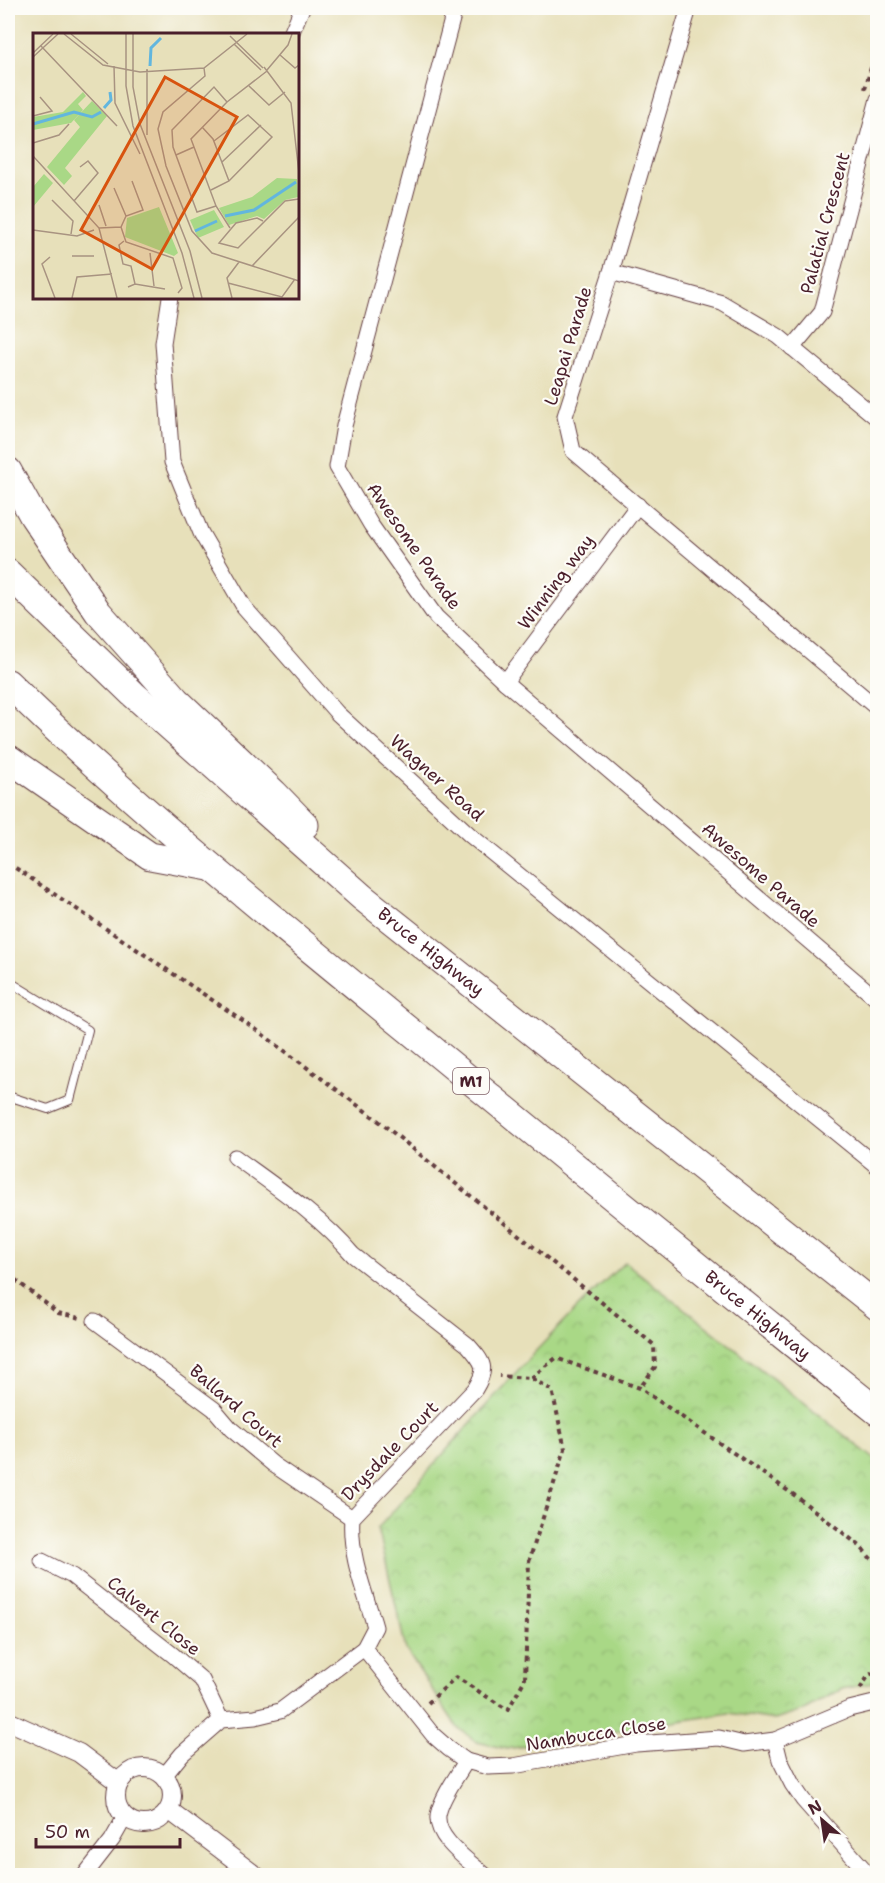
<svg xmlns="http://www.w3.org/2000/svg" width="885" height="1883" font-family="'Shantell Sans',sans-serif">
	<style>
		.park { fill: url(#park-crowns); stroke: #7a7c58; stroke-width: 1.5 }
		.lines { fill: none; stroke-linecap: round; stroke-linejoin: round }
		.service-casing { stroke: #623c40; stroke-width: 10 }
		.minor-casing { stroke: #623c40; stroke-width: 17 }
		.tertiary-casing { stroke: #623c40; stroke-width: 20 }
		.motorway-casing { stroke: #623c40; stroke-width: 29 }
		.path { stroke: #623c40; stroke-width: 4; stroke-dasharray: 4.5 4.5; stroke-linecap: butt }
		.service { stroke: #fff; stroke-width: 8 }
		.minor { stroke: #fff; stroke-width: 15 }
		.tertiary { stroke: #fff; stroke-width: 18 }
		.motorway { stroke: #fff; stroke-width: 27 }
		.labels { text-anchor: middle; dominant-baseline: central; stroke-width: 4.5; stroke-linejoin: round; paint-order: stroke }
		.shield { fill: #fdfcf7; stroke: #806168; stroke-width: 1.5 }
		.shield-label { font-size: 16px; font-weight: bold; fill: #4a1f2b }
		.street-label { font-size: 18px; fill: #4a1f2b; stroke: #fdfcf7 }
		.inset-river { fill: none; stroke: #62b6de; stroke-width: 3 }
		.inset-road { fill: none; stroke: #a89381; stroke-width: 1.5 }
		.view { fill: #d8530f; fill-opacity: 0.15; stroke: #d8530f; stroke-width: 3 }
		.inset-edge { fill: none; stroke: #4a1f2b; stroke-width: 3 }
	</style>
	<defs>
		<pattern id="park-crowns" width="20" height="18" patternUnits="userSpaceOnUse" patternTransform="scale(1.5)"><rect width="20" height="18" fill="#a9d886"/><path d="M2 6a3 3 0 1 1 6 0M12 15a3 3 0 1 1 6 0" fill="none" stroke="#93b974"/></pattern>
	</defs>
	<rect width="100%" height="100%" fill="#fdfcf7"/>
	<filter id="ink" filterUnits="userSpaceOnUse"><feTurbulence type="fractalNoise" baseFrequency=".0167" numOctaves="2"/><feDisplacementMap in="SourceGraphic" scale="12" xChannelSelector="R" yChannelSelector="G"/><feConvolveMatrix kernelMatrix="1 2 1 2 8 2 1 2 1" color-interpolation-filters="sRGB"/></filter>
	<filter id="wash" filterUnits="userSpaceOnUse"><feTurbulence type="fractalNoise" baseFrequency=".008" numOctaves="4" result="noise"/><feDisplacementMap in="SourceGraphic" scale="24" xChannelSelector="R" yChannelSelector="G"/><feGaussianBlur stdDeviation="1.35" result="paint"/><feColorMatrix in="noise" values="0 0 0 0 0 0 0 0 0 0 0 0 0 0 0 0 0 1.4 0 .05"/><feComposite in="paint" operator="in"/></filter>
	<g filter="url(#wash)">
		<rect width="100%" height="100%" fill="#e7e0ba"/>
		<path class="park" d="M625,1262l252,199v221l-35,7 -40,22 -27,9 -46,-7 -222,36 -30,-7 -20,-15 -51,-77 -28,-122c80,-90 158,-184 247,-266z"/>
	</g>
	<g filter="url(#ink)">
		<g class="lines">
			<defs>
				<path id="service" d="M8,981l80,49 -18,70 -22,9 -40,-13"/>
				<g id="minor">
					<path d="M455,8l-111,418 -7,41 34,58 65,92 69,65 373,318"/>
					<path d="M689,8l-78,264 -46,144 8,35 305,258"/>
					<path d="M291,34l11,-26"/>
					<path d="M611,272l111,31 56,33 100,83"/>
					<path d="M170,297l-7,46 9,119 29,71 43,74 93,106 134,123 407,331"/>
					<path d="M792,348l30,-36 56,-213"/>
					<path d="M505,682l133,-177"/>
					<path d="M95,1321l119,88 17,20 43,36 78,53"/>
					<path d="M42,1561l30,15 101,79 29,25 19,40"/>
					<path d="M364,1648l69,87 16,14 17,12 22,6 25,-1 123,-22 83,-6 25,6 31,-4 74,-31 29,-7"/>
					<path d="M775,1740l5,20 12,24 11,16 67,76"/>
					<path d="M466,1761c-9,16 -22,32 -27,50 -8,25 30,50 47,65"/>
					<path d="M164,1776l18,-22 39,-34 34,-3 25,-6 84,-63 11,-21c-10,-35 -26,-72 -23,-109l123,-129c13,-21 9,-26 -7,-44l-115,-90c-33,-39 -77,-68 -118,-98"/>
					<path d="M84,1876l28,-36 13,-23"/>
				</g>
				<g id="tertiary">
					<path d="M8,1721l71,32 40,30"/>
					<circle cx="144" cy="1796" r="28"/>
					<path d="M169,1810l87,66"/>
				</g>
				<g id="motorway">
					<path d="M8,471l25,45 65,96 78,88 98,93 31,32"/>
					<path id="s1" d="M8,573l125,121 229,203 516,410"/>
					<path id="s2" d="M8,683c126,124 264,235 401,347 156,128 311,256 469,382"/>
					<path d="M8,758l142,98 59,11"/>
				</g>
			</defs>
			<use href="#service" class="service-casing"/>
			<use href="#minor" class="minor-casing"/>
			<use href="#tertiary" class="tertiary-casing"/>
			<use href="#motorway" class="motorway-casing"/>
			<g class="path">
				<path d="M865,89l13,-46"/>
				<path d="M8,863l246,165 126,94 274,223 1,22 -15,21"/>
				<path d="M8,1274l50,39 22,5"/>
				<path d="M531,1378l25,-20 84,30 157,109 63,49 18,21"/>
				<path d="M860,1689l9,-14 9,-4"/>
				<path d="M428,1703l28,-26 52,33 17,-31 4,-118 36,-112 -13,-59 -21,-12 -32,-2"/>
			</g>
			<use href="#service" class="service"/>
			<use href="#minor" class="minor"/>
			<use href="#tertiary" class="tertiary"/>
			<use href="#motorway" class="motorway"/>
		</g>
	</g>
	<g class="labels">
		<rect class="shield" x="453" y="1068" width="36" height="26" rx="4.5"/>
		<g class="shield-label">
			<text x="471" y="1081">M1</text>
		</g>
		<g class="street-label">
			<text transform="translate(825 223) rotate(-75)">Palatial Crescent</text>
			<text transform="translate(568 346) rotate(-73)">Leapai Parade</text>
			<text transform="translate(414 546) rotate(55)">Awesome Parade</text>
			<text transform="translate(556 582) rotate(-53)">Winning way</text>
			<text transform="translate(437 778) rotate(42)">Wagner Road</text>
			<text transform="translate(761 875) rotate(41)">Awesome Parade</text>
			<text stroke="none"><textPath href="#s1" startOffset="568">Bruce Highway</textPath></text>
			<text stroke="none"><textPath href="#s2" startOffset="981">Bruce Highway</textPath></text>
			<text transform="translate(236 1406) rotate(41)">Ballard Court</text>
			<text transform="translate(390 1451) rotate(-46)">Drysdale Court</text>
			<text transform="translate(154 1616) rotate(39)">Calvert Close</text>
			<text transform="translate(596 1734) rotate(-9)">Nambucca Close</text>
		</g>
	</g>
	<g transform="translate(33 33)">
		<rect width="266" height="266" fill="#e7e0ba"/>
		<path d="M59,68l15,15 -42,52 7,8 -8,9 -17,-18 33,-40 -6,-7zM11,141l9,9 -20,24v-20z" fill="#a9d886"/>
		<path d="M244,145l20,1 1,18 -13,3 -21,19 -7,-3 -28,9 -10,-17 33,-11zM181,177l10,17 -26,11 -8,-18z" fill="#a9d886"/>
		<path d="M50,59l3,4 -8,8 5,6 -12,13 -38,7v-13l30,-5zM126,174l19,46 -4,3 -49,-19 2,-19z" fill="#a9d886"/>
		<path class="inset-river" d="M117,33l1,-18 10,-10M71,75l7,-8 -1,-8M0,91l41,-12 18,5 9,-5M192,183l29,-6 42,-28M162,198l22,-10"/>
		<path class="inset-road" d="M31,1l39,31 37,7 64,-4 43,-34M38,1l37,30M93,1v52l7,40 49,127 12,45M100,1v53l7,37 50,127 12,47M197,3l33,32M201,11l27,26M8,13l76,80M0,20l20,-19M247,22l15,13 4,-3M0,24l25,-23M81,33l1,37 25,51M231,34l27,36 8,70M171,35l1,8 -42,36 -5,17 8,37 26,65 20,22 87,28M234,37l21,-25 4,-11M216,53l20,19 16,-13M0,83l19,-5 -12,-14M169,94l11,12 16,42M114,102v-66M0,110l26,-8 10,-11M143,122l18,-8M0,123l66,72 18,70M189,129l39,-37M81,155l12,28M178,157l18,-9 43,-44 -24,-22 -34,26M19,167l21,21 -2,13M41,168l24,-28 -10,-12 -8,6M66,172l7,21M183,173l-19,6 -24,-65 -1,-17 42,-43 13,15M230,188l-6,-3 -21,5 -17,20 19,5 47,-47 14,-2M88,194l5,15 47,16 9,30 -4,5M66,195l22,-1 5,-11 17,-6 -11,-29M197,195l-14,-22 -25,-67 36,-37 40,-31M0,197l44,6 17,-6M91,208l-5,4 4,19 8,2 4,18M117,220l4,33M39,223h22M17,224l-8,7 13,34M219,233l47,-49M195,250l54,14 13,-18M95,254l7,-3 30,5M39,265l5,-21 35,-3M199,265l-5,-20 12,-16"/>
		<path class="view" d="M132,44l72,40 -85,152 -71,-39z"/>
		<rect width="266" height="266" class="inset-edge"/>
	</g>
	<rect width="885" height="1883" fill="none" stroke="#fdfcf7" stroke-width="30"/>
	<g transform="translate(822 1820) rotate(331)" stroke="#fdfcf7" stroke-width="4.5" paint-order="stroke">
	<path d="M0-4.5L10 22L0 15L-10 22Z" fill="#4a1f2b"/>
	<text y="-9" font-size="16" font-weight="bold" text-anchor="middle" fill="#4a1f2b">N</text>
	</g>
	<path d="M36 1838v9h144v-9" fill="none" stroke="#4a1f2b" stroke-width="3"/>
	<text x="45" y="1838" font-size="18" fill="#4a1f2b" stroke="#fdfcf7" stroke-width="4.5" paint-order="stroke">50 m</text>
</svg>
